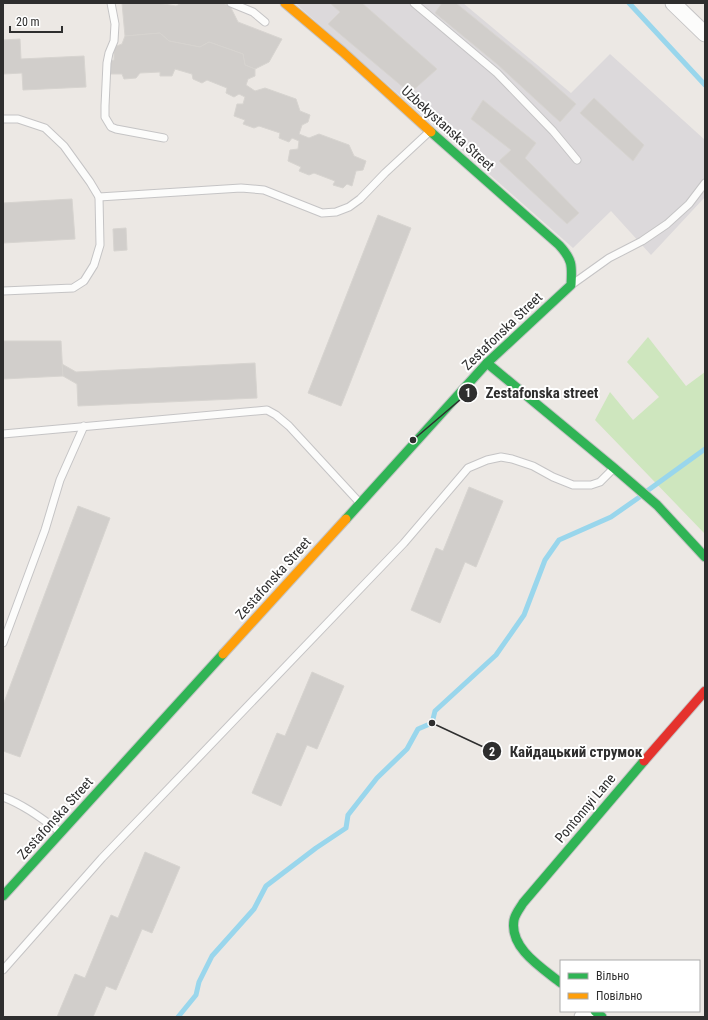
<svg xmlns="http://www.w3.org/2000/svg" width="708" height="1020" font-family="'Roboto Condensed',sans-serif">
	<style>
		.industrial { fill: #dcd9db }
		.green { fill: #cee6be }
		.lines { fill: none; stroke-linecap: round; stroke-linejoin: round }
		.stream { stroke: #99d6ec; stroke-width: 5 }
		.building { fill: #d1cecb; stroke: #d7d4d0 }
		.lane-casing { stroke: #c5c4c5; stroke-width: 9 }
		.street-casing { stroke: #c5c4c5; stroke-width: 17 }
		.fast-casing { stroke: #c5c4c5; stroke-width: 11 }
		.slow-casing { stroke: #c5c4c5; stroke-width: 11 }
		.jam-casing { stroke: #c5c4c5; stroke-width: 11 }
		.lane { stroke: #fcfcfb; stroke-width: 7 }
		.street { stroke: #fcfcfb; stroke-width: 15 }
		.fast { stroke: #30b455; stroke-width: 9 }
		.slow { stroke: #ff9f0a; stroke-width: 9 }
		.jam { stroke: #e5322d; stroke-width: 9 }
		.labels { text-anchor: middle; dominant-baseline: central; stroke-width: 4; stroke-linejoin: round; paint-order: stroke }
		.street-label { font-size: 14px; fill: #2e2e2e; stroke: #fff }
		.leader { fill: none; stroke: #2e2e2e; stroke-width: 1.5 }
		.callout-dot { fill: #2e2e2e; stroke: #fff; stroke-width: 1.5 }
		.mark-label { font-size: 12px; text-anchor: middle; font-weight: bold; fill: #fff }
		.callout-label { font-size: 15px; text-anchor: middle; font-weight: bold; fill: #2e2e2e; stroke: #fff; stroke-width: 4; stroke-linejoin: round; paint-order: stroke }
	</style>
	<rect width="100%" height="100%" fill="#ece8e4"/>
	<path class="industrial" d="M295,3h168l108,90 39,-39 95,86v57l-54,58 -40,-44 -38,37z"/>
	<path class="green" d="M648,337l38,49 19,-14v162l-110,-114 15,-28 23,28 26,-23 -32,-35z"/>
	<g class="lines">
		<g class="stream">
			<path d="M629,3l76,82"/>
			<path d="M647,491l58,-42"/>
			<path d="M178,1017l18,-22 3,-13 13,-26 42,-47 12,-23 50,-38 30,-20 2,-13 29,-37 30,-29 11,-20 14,-6 3,-12 61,-56 28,-40 21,-55 14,-20 52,-23 30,-21"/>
		</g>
	</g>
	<g class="building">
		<path d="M122,3h35l19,3 6,-3h40l8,3 8,16 44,17 -13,23 -14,7 -10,-4 -2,-11 -34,-12 -9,5 -31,-6 -9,-8 -35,3z"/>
		<path d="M330,3h32l75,66 -27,24 -82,-69 12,-12z"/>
		<path d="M442,3h14l76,62 44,39 -16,18 -63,-58 -62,-51z"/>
		<path d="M160,33l9,8 31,6 9,-5 34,12 2,11 10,4v7l-7,3 -2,6 9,6 10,-3 31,11 4,12 10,4 -2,7 -6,3 -3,9 10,4 10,-4 30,11 5,11 12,5 -3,9 -7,1 -4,15 -5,-2 -4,4 -10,-3 2,-4 -21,-8 -5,2 -10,-4 2,-4 -13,-6 2,-11 8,-1 1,-8 -7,-3 -3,4 -10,-4 1,-5 -21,-7 -5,2 -11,-4 2,-4 -11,-4 3,-12h6l2,-7 -6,-3 -5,3 -8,-4 1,-5 -20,-8 -5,3 -9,-4 -1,-5 -17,-5 -3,7h-12v-4l-20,1 -4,5 -12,1 -2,-5h-12v-13l4,-1v-13l8,-3 3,-8z"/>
		<path d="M20,39l1,20 63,-3 2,31 -63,3 -1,-17 -19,1v-34z"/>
		<path d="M594,98l50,47 -11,16 -53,-48z"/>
		<path d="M483,100l53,43 -11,15 54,55 -12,11 -68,-63 12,-11 -40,-31z"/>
		<path d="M72,199l3,40 -72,4v-40z"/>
		<path d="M378,215l33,13 -70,178 -33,-13z"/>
		<path d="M126,228l1,22 -13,1 -1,-22z"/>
		<path d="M3,341h58l2,35 -60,3z"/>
		<path d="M255,363l2,35 -179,8 -1,-22 -14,-8 -1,-12 14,8z"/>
		<path d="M469,487l34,14 -27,66 -11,-5 -25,61 -29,-13 25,-62 7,3z"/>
		<path d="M78,506l32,12 -90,239 -17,-6v-46z"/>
		<path d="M312,672l32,14 -27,63 -10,-4 -26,61 -29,-13 25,-60 8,3z"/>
		<path d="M145,852l35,15 -28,66 -10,-4 -26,61 -10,-4 -13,31h-36l18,-43 10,4 26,-63 7,3z"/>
	</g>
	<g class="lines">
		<defs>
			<g id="lane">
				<path d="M111,3l4,21 -1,17 -5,12 -2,10 -2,43v11l6,10 5,2 48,9"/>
				<path d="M231,3l22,9 12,10"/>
				<path d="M414,3l83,70 56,58 24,29"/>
				<path d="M3,119h15l27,9 19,18 26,36 9,15 1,48 -6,20 -10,16 -11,7 -70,3"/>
				<path d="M99,197l142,-9 23,2 58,23 14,-1 13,-5 11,-8 25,-26 43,-40"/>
				<path d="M574,283l35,-25 33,-17 25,-17 22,-20 16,-21"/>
				<path d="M3,434l264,-24 9,5 13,11 70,76"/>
				<path d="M3,643l42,-113 15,-50 24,-54"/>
				<path d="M3,797c21,8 38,21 56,34"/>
				<path d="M3,970l99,-112 302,-315 64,-75 19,-8 14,-3 11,2 21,7 20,11 20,8h18l9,-3 13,-13"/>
			</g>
			<g id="street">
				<path d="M673,3l32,31"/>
				<path d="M582,1017l6,-6"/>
			</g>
			<g id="fast">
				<path d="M487,363l127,105 43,37 48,52"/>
				<path d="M346,519l141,-156 84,-78c1,-19 2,-25 -12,-40l-128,-113"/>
				<path d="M3,896l220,-242"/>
				<path d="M561,983c-19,-15 -52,-35 -47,-63 1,-6 6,-12 9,-17l121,-142"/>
				<path d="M595,1011l7,6"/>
			</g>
			<g id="slow">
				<path d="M285,3l58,49 88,80"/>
				<path d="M223,654l123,-135"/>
			</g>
			<path id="jam" d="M644,761l61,-70"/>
		</defs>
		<use href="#lane" class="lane-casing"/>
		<use href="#street" class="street-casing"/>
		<use href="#fast" class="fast-casing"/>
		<use href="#slow" class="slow-casing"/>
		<use href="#jam" class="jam-casing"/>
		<use href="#lane" class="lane"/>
		<use href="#street" class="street"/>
		<use href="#fast" class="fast"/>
		<use href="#slow" class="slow"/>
		<use href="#jam" class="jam"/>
	</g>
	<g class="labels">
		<g class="street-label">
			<text transform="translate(448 128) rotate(42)">Uzbekystanska Street</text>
			<text transform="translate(502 331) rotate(-44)">Zestafonska Street</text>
			<text transform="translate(273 578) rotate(-48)">Zestafonska Street</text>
			<text transform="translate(585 808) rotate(-50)">Pontonnyi Lane</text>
			<text transform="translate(55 818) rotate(-48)">Zestafonska Street</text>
		</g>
	</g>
	<path class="leader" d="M413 440L468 393M432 723L492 751"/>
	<g class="callout-dot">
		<circle cx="413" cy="440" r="4"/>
		<circle cx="432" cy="723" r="4"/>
		<circle cx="468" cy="393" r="10"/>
		<circle cx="492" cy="751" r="10"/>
	</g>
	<g class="mark-label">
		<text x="468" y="397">1</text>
		<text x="492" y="756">2</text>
	</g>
	<g class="callout-label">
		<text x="542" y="398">Zestafonska street</text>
		<text x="576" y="757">Кайдацький струмок</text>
	</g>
	<rect width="708" height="1020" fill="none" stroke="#2e2e2e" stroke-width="8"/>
	<rect x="560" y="960" width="140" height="52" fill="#ffffff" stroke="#ababab"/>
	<rect x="568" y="973" width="20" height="6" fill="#30b455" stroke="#ababab"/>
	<text x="596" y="980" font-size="12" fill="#2e2e2e">Вільно</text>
	<rect x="568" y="993" width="20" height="6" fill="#ff9f0a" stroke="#ababab"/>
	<text x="596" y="1000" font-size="12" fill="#2e2e2e">Повільно</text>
	<path d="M10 26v6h52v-6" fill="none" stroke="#2e2e2e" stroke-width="2"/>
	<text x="16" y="26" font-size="12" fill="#2e2e2e" stroke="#ffffff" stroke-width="3" paint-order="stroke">20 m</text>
</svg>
